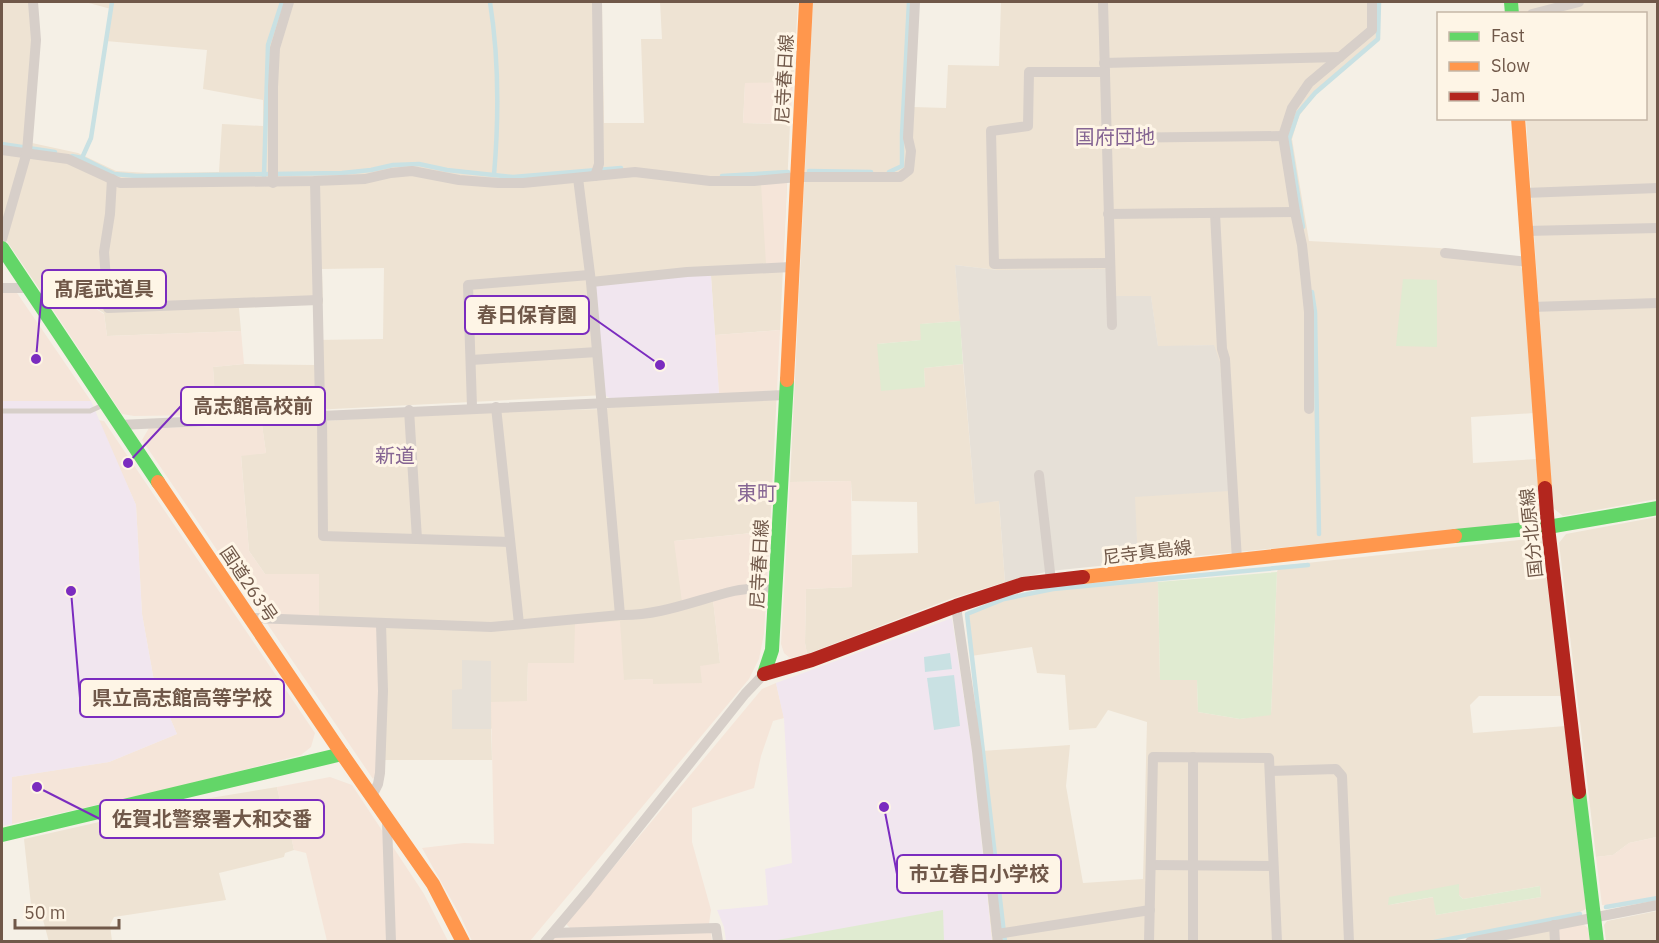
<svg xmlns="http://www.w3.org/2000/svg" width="1659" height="943" font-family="'IBM Plex Sans','Noto Sans JP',sans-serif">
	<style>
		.residential { fill: #eee3d3; fill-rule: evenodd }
		.commercial { fill: #f5e5d9 }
		.industrial { fill: #e6e0d7 }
		.education { fill: #f1e6ef }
		.green { fill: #e0ebd1 }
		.water { fill: #c9e1e3 }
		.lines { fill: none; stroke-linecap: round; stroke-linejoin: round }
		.stream { stroke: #c9e1e3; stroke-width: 4.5 }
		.lane { stroke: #d7cfc9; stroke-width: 5 }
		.street { stroke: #d7cfc9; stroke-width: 10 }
		.fast { stroke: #63d668; stroke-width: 14 }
		.slow { stroke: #ff974d; stroke-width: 14 }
		.jam { stroke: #b3261e; stroke-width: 14 }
		.labels { text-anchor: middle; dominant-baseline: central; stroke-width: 6; stroke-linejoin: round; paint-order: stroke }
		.street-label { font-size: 18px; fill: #705849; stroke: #fef5e6 }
		.neighbourhood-label { font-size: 20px; fill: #856593; stroke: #fef5e6 }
		.leader { fill: none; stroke: #7b2cbf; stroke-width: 2 }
		.callout-dot { fill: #7b2cbf; stroke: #fef5e6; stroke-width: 2 }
		.callout { fill: #fef5e6; stroke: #7b2cbf; stroke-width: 2 }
		.callout-label { font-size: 20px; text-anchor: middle; font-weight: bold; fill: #705849 }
	</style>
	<rect width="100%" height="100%" fill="#f5f0e6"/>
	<g class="residential">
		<path d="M2,2h35l-5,141 46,10 38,18 32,2 71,-1 3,-48 41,2v-26l-60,-11 4,-39 -101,-9 5,-32 -26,-7h517l2,121h40l-3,-84h21l-2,-37h138l-5,80 -48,2 -2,39 47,1 -10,206 -65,5 -4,-59 -106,119 -389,20 -3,-48 31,-3 70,1 1,-25 68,-1 1,-71 -62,1 1,35 -84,4 2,23 -134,5 -3,-23 -30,-18 -32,-2 -40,-59z"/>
		<path d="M813,2h106l-6,105 33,1 2,-43 51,1 2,-64h378l-1,37 -62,55 -17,22 -7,23 17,102 130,7 76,10 7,11 12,144 -63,4 2,46 64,-4 4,56 -7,7 -396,40 -4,-65 80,-152 -56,2 -7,-50 -37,-1 -117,-26 -42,-5 5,56 -39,3v16l-44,4 48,43 -1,-19 39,-4 12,139 24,-2 6,81 -55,17 -143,55 -2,-11 1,-54 46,-2v-32l66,-2 -1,-51 -65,-1 -1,-20 -61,1z"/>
		<path d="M1518,2h139v497l-94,17 -10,-8 -27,-389 120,-1v-104l-127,-1z"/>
		<path d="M777,390l-7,141 -96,10 39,58 7,64 -18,21h-49l-1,-5 -28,1 -50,-16 -46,-1 -1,39 -36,27 1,31h-107l-66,-135 -54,-51 -16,-23 -8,-96 25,-2 -4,-28 205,-13 140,-3 5,-9z"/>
		<path d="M1657,517v320l-28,6 -16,12 -17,2 -37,-314 7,-9z"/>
		<path d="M1538,538l7,6 17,152h-83l-9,9 3,28 93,-7 20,183 -16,8 -128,24h-450l-7,-71 -3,-119 88,-6 -4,41 17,97 60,-4 4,-157 -39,-12 -12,18 -27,2 -4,-55 -28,-2 -5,-26 -61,9 -6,-43 38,-14 43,-10 102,-10 10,3 2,98h37l1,32 42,7 31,-5 6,-142 2,-6zM1459,885v10l4,4 77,-13 1,11 -105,18 -2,-18 -45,8z"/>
		<path d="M277,787l8,37 4,2 5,24 -9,3 -1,4 -65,16 7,27 -112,17 -4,8 2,16 -63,1 -6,-22 -11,-6 -8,-75 168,-38z"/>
		<path d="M1657,911v30h-51l-2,-16 3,-4z"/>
		<path d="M1558,928l1,13h-69z"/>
	</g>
	<g class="commercial">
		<path d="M793,82l-3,42 -47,-1 2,-40z"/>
		<path d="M787,181l-4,84 -17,-1 -5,-80z"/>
		<path d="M2,293h15l74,108h-89z"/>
		<path d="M42,293l32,2 30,19 3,22 134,-5 3,33 -31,3 3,48 -82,1 -12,-2z"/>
		<path d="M780,330l-3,60 -58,4 -4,-59z"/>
		<path d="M98,420l6,1 211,312 -4,14 -10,8 -108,28 -181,41 -1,-47 98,-15 68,-28 -23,-53 -12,-67 -6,-109z"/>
		<path d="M262,425l4,28 -25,3 8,95 16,23h54v50l66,3v133l-12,19 -231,-339 7,-12z"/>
		<path d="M851,481l1,106 -46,2 -1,54 2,11 -17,4 -6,-5 -3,-9 9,-162z"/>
		<path d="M770,531l-6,103 -5,25 -10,20 -219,262h-58l-11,-24 -39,-69 42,-5 30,1 -3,-142 36,-1 1,-38h46l1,-39 45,-3 4,59 29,-1v5l49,-1 -2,-17 20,-3 -7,-63 -30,10 -9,-69z"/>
		<path d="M776,683l8,35 -11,3 -12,35 -7,32 -62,20v34l19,68 -2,14 -138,5 -5,-5 196,-235z"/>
		<path d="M330,777l22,8 72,109 24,47h-121l-21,-88 -12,-3 -5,-24 -4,-1 -8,-38z"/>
		<path d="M1657,837v63l-37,7 -18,-2 -6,-48 17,-2 16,-12z"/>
		<path d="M1583,924l5,4 2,13h-31l-1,-13z"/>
		<path d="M711,931l1,10 -161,1 4,-4z"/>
	</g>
	<g class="industrial">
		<path d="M955,265l42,5 116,-1 1,27h37l7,50 56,-1 6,17 9,129 -94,6 3,65 -88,9 -45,11 -6,-81 -24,3z"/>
		<path d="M462,660l29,1v68h-39v-39l10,-1z"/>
	</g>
	<g class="education">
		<path d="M687,275l24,1 8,118 -107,6 -7,-5 -11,-111z"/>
		<path d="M2,401h89l45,104 6,109 12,67 23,53 -68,28 -97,15v47l-10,2z"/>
		<path d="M952,618l20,133 20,190h-266l-2,-14 -7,-17 51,-5 -3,-36 27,-6 -8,-144 -8,-36z"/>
	</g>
	<g class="green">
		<path d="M1403,279l34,1v67l-41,-1z"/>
		<path d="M960,321l3,43 -39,4 1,19 -44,4 -4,-47 44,-4 -1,-16z"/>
		<path d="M1277,572l-6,143 -31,4 -42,-7 -1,-32h-37l-2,-98z"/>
		<path d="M1459,884v11l4,4 77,-13 1,11 -105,18 -3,-18 -45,8 1,-8z"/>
		<path d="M943,910l1,31h-172z"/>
	</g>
	<g class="water">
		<path d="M950,653l2,16 -27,3 -1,-15z"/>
		<path d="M954,675l6,51 -26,4 -7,-52z"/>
	</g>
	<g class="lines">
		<g class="stream">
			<path d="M490,2c9,57 9,115 4,173"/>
			<path d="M2,144l53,8"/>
			<path d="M72,156l10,2 32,16 23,2 205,-3 29,-3 22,-5 26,-1 28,6 66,7 108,-9"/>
			<path d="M82,158l9,-20 21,-136"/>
			<path d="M809,171l62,1"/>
			<path d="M889,172l13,-6v-32l7,-132"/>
			<path d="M264,176l4,-131 14,-43"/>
			<path d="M722,176l66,-4"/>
			<path d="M1303,227l-14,-88 9,-26 17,-20 63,-54 1,-37"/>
			<path d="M1312,292l3,20 4,222"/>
			<path d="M1606,907l52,-9"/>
			<path d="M1005,942l-38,-328 37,-15 49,-10 255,-24"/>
			<path d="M1434,942l146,-28"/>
		</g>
		<path class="lane" d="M2,411h88l11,-5"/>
		<g class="street">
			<path d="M1103,2l9,323"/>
			<path d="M1532,14l47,-12"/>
			<path d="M1104,63l236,-6"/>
			<path d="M1105,72h-76l-1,54 -37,5 3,133 116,-1"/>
			<path d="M1106,138l177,-2"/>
			<path d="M2,150l66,9 52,24 195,-2 50,-2 26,-6 21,-2 47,9 39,3h25l112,-11 75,9h44l44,-4h102l9,-7 2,-19 -3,-13 7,-136"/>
			<path d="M595,176l4,-12 -2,-162"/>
			<path d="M578,178l13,104 29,333"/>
			<path d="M112,179l-2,35 -6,38 4,56 210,-8"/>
			<path d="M315,181l5,224 2,10 1,121 187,6"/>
			<path d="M273,183v-96l2,-39 14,-46"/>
			<path d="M1522,193l136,-5"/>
			<path d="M1215,213l7,136 3,10 12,201"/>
			<path d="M1108,214l187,-2"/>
			<path d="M1525,231l133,-3"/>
			<path d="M2,239l25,-87 9,-112 -3,-38"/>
			<path d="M1445,253l83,9"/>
			<path d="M591,282l96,-10 104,-5"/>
			<path d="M2,288h25"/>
			<path d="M1531,307l127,-4"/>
			<path d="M471,360l126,-8"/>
			<path d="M472,407l-4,-122 121,-10"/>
			<path d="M496,407l23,217"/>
			<path d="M1309,409v-97l-7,-67 -7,-33 -12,-76 9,-28 17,-25 63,-53v-28"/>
			<path d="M409,410l8,129"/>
			<path d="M119,425l667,-30"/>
			<path d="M1039,475l12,106"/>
			<path d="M956,606l21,145 21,191"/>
			<path d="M251,618l240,9 129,-12c40,1 76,-15 114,-24 14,-3 29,-3 42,-4"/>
			<path d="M1270,771l66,-2 6,7 7,166"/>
			<path d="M372,796l6,-12 2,-11 3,-82 -2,-67"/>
			<path d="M387,822l4,120"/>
			<path d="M1151,865l122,1"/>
			<path d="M1554,925l1,17"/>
			<path d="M553,933l163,-5 2,14"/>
			<path d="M997,934l153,-24"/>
			<path d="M545,942l43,-51 157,-197 19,-20"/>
			<path d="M1149,942l4,-185 116,1 8,184"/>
			<path d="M1193,942v-185"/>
			<path d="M1470,942l188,-37"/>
		</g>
		<g class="fast">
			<path d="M1511,2l1,12"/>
			<path d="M2,248l156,234"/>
			<path d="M1455,536l93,-9 110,-19"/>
			<path d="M764,674l8,-24 15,-270"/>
			<path d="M1579,792l18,150"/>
			<path d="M2,835l340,-81"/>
		</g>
		<g class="slow">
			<path d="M1518,118l27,370"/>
			<path d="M787,380l19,-378"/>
			<path d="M158,482l184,272 91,130 30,58"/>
			<path d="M1083,577l372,-41"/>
		</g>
		<g class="jam">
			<path d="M1545,488l3,39 31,265"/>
			<path d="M764,674l48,-14 144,-54 67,-22 60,-7"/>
		</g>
	</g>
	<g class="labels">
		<g class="street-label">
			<text transform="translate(784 79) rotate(-87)">尼寺春日線</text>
			<text transform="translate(1531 533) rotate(-96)">国分北原線</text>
			<text transform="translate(1147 552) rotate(-7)">尼寺真島線</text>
			<text transform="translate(759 564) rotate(-87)">尼寺春日線</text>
			<text transform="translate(249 584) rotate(56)">国道263号</text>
		</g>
		<g class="neighbourhood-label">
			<text x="1115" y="136">国府団地</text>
			<text x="395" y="455">新道</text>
			<text x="757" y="492">東町</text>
		</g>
	</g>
	<path class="leader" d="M36 359L42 289M660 365L589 315M128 463L181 406M71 591L80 698M37 787L100 819M884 807L897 874"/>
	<g class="callout-dot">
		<circle cx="36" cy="359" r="6"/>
		<circle cx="660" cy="365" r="6"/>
		<circle cx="128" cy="463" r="6"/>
		<circle cx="71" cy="591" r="6"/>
		<circle cx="37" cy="787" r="6"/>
		<circle cx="884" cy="807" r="6"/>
	</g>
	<g class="callout">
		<rect x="42" y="270" width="124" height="38" rx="6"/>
		<rect x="465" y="296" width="124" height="38" rx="6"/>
		<rect x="181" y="387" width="144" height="38" rx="6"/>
		<rect x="80" y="679" width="204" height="38" rx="6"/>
		<rect x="100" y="800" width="224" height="38" rx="6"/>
		<rect x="897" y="855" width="164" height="38" rx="6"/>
	</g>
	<g class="callout-label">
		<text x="104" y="296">髙尾武道具</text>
		<text x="527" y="322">春日保育園</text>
		<text x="253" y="413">高志館高校前</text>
		<text x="182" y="705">県立高志館高等学校</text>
		<text x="212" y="826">佐賀北警察署大和交番</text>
		<text x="979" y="881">市立春日小学校</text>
	</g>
	<rect width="1659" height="943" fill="none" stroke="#705849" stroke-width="6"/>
	<rect x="1437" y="12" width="210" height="108" fill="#fef5e6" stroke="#c5b6a7" stroke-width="1.5"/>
	<rect x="1449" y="32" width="30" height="9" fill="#63d668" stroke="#c5b6a7" stroke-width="1.5"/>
	<text x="1491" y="42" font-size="18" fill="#705849">Fast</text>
	<rect x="1449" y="62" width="30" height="9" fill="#ff974d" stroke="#c5b6a7" stroke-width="1.5"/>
	<text x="1491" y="72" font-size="18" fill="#705849">Slow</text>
	<rect x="1449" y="92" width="30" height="9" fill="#b3261e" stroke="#c5b6a7" stroke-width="1.5"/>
	<text x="1491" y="102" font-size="18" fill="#705849">Jam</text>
	<path d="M15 919v9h104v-9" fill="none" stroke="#705849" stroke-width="3"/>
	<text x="24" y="919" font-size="18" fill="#705849" stroke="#fef5e6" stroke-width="4.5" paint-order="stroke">50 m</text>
</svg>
